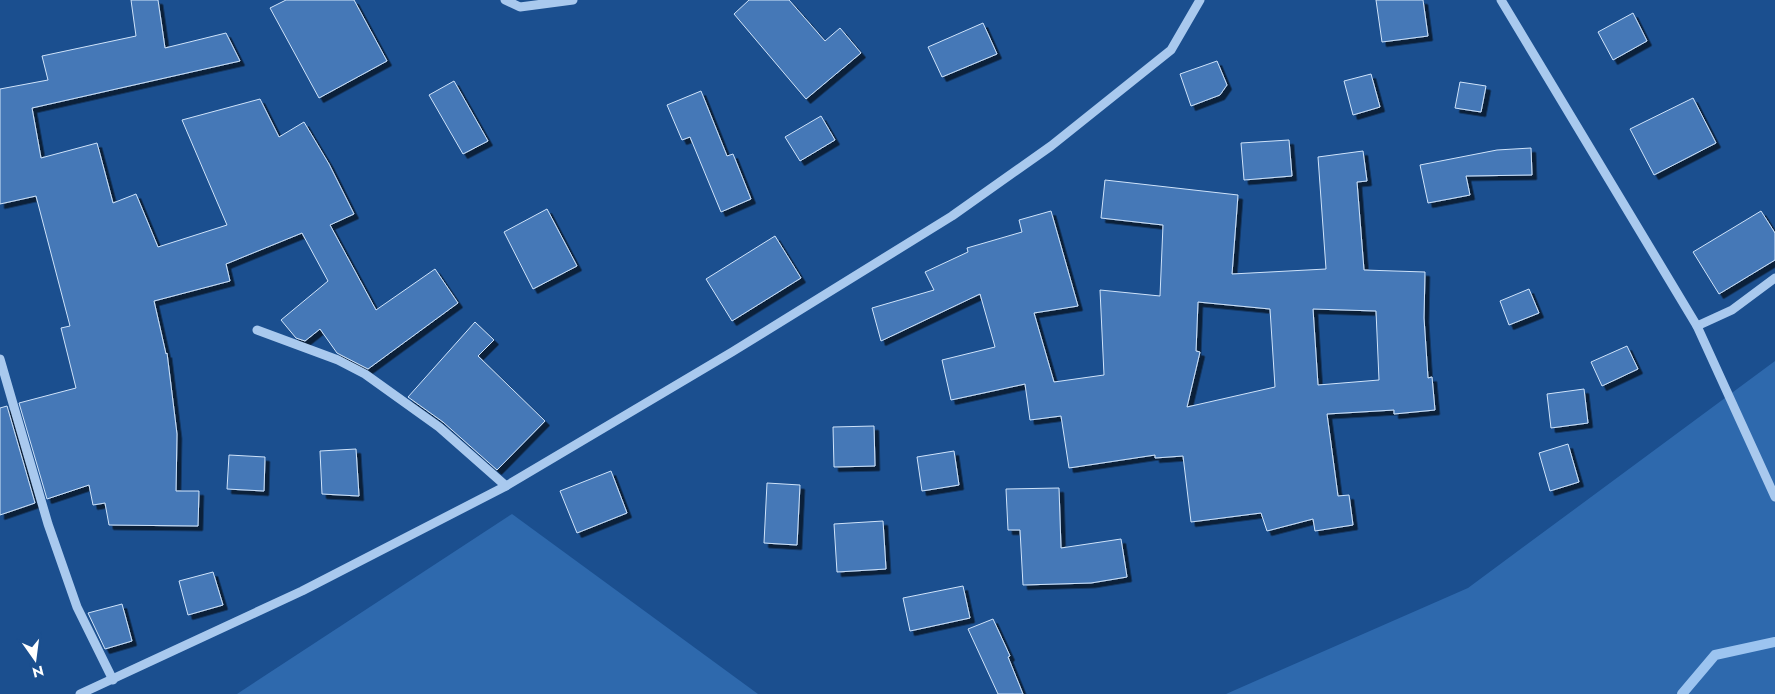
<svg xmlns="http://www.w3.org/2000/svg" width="1775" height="694" font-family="Jost,sans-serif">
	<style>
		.green { fill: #2e69ad }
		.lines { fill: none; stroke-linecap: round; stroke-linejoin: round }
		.stream { stroke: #9cc4f0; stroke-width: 10 }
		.building { fill: #4478b7; stroke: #cfe3fa; fill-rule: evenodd; filter: url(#shadow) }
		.minor { stroke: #a9c9ee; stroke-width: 9 }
	</style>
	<defs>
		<filter id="shadow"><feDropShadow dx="4.5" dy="4.5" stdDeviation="0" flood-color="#0009"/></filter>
	</defs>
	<rect width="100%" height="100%" fill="#1b4f8f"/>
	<g class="green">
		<path d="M1775,361v333h-549l242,-106z"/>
		<path d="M512,514l246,180h-521z"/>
	</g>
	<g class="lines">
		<path class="stream" d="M1682,694l33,-39 60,-13"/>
	</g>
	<g class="building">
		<path d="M131,0h27l7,48 61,-15 14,28 -208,47 9,50 56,-15 16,60 23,-9 22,53 69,-22 -45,-105 78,-21 19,38 25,-15 25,42 25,50 -24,11 46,85 59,-41 23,34 -90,66 -31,-16 -17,-24 -15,12 -9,-3 -15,-18 47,-39 -26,-48 -76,31 4,17 -76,20 12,53 1,-1 10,81 -1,57h23l-1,35 -89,-1 -4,-22 -12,2 -4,-20 -42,14 -28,-96 57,-15 -15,-60 9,-2 -34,-130 -36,8v-115l48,-9 -6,-24 94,-20z"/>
		<path d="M286,0h68l33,61 -68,37 -49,-90z"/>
		<path d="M749,0h40l36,41 15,-13 21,25 -55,46 -72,-85z"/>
		<path d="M1376,0h47l5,36 -46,6z"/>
		<path d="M1633,13l14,28 -34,19 -15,-28z"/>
		<path d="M983,23l14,31 -55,23 -14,-30z"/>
		<path d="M1217,61l10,24 -7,10 -29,11 -11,-32z"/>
		<path d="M1371,74l9,33 -27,8 -9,-34z"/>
		<path d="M454,81l34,60 -25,13 -34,-59z"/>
		<path d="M1460,82l26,4 -5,26 -26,-4z"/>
		<path d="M701,91l26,65 6,-2 18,45 -30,13 -31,-75 -8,3 -15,-35z"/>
		<path d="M1693,98l23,45 -62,32 -24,-46z"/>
		<path d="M821,116l14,24 -35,21 -15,-24z"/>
		<path d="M1289,140l3,36 -48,4 -3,-37z"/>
		<path d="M1531,148l1,27 -66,1 4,19 -42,8 -8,-38 77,-15z"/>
		<path d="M1363,151l4,30 -10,1 7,88 61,2 -1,46 4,60 4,-1 3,33 -41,4v-4l-67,4 11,82 11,-1 4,30 -38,6 -2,-12 -46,12 -6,-18 -70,9 -8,-66 -28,2v-3l-86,13 -8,-52 -31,4 -5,-36 -74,16 -9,-40 53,-13 -15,-53 -99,47 -9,-33 62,-18 -9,-18 43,-20 -1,-4 55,-16 -3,-12 32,-9 27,95 -44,7 20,69 50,-7 -4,-85 60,6 3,-71 -62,-7 4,-38 133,15 -6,79 94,-5 -8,-112zM1198,302l72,7 5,78 -88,20 13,-55 -4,-1zM1313,309l63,2 3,69 -61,5z"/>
		<path d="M547,209l30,57 -44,23 -29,-57z"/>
		<path d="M1761,211l14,22v27l-56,34 -26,-42z"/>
		<path d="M775,236l26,42 -69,43 -26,-42z"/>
		<path d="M1529,289l10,24 -30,12 -9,-24z"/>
		<path d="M475,322l19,18 -16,16 67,65 -48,49 -54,-48 -35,-25z"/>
		<path d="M1627,346l11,23 -36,17 -11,-24z"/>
		<path d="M1584,389l4,34 -37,5 -4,-34z"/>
		<path d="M7,406l28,97 -35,12v-107z"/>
		<path d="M874,426l1,40 -41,1 -1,-40z"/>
		<path d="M1568,444l11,38 -29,9 -11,-38z"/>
		<path d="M356,449l3,47 -37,-2 -2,-43z"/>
		<path d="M954,451l5,34 -37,6 -5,-34z"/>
		<path d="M229,455l36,2 -1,34 -37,-2z"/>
		<path d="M611,471l16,42 -50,20 -17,-42z"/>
		<path d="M767,483l33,2 -3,60 -33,-2z"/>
		<path d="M1059,488l2,60 60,-9 6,38 -36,6 -68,2 -3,-55h-12l-2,-41z"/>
		<path d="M883,521l3,48 -49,3 -3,-48z"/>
		<path d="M213,572l10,33 -35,10 -9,-34z"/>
		<path d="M963,586l7,32 -60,13 -7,-33z"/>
		<path d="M122,604l10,37 -27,8 -17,-36z"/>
		<path d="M993,619l17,37 -2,1 15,37h-25l-30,-65z"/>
	</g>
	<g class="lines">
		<g class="minor">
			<path d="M505,0l15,7 53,-7"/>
			<path d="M1501,0l196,326 78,171"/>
			<path d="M1697,326l35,-16 43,-32"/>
			<path d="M257,330l81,30 27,14 74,53 67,59"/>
			<path d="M0,359l48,165 29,83 36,73"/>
			<path d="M80,694l222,-103 204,-105 226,-134 220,-136 99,-70 120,-96 29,-50"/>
		</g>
	</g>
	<g transform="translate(35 659) rotate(166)" stroke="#1b4f8f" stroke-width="4" paint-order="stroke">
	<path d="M0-4L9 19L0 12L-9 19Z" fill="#ffffff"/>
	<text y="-8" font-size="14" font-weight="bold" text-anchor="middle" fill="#ffffff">N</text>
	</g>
</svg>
